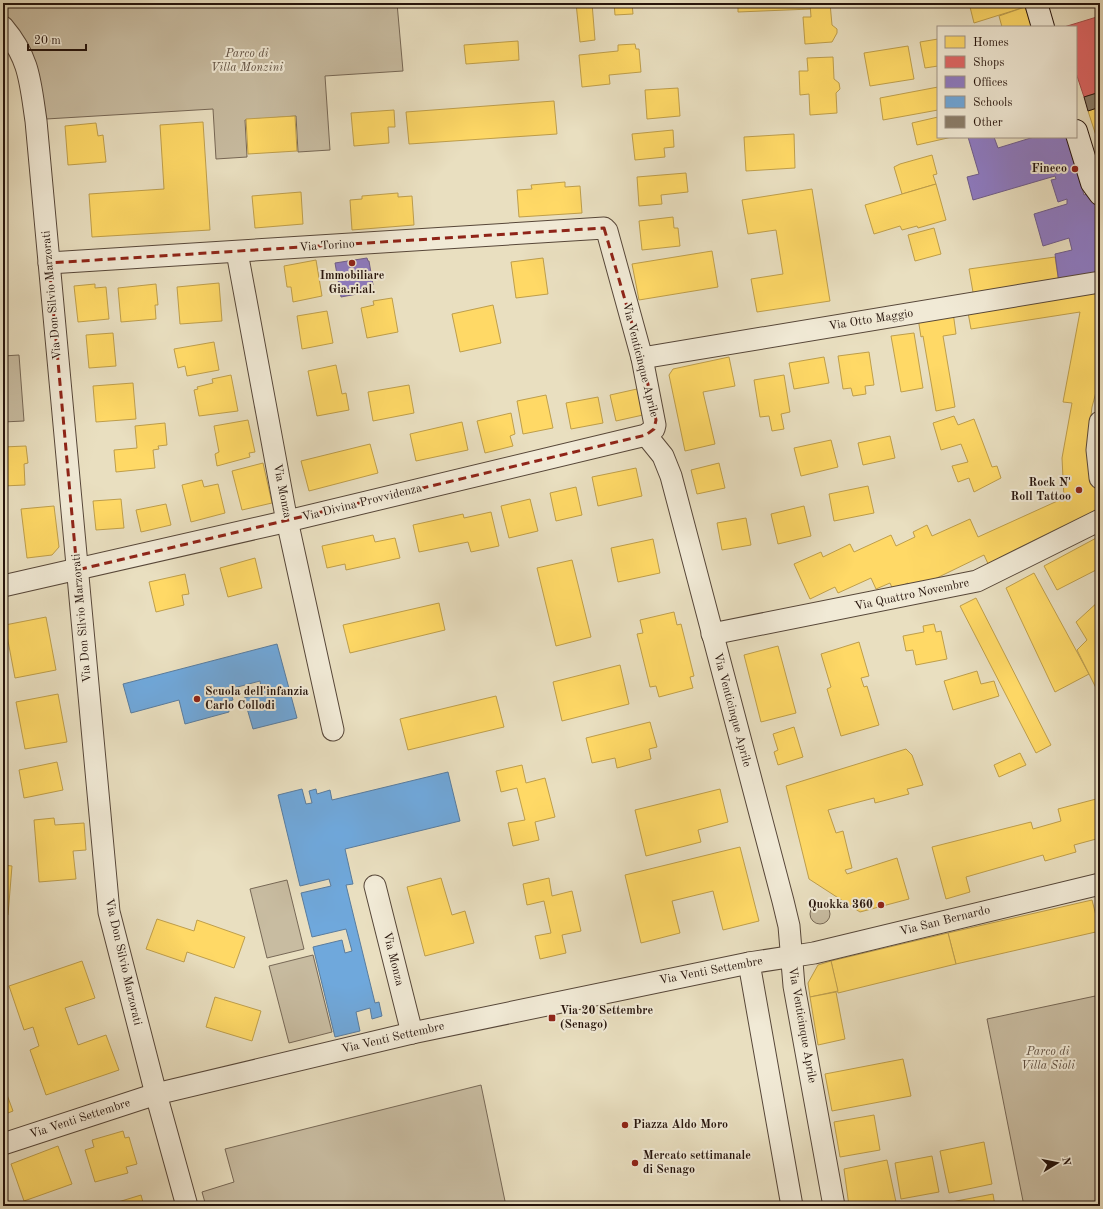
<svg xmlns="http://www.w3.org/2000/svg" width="1103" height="1209" font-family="'Old Standard TT',serif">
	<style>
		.green { fill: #c8bca1; stroke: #776856 }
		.homes { fill: #ffd966; stroke: #be9e4b }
		.shops { fill: #e06666; stroke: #a84d4b }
		.offices { fill: #8e7cc3; stroke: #6f5d8c }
		.schools { fill: #6fa8dc; stroke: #597c9e }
		.building { fill: #8b7e6a; stroke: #26140c }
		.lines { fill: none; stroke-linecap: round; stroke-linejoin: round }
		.street-casing { stroke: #574739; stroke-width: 23 }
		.secondary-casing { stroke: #26140c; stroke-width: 24 }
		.street { stroke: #f1ead6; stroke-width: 21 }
		.secondary { stroke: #f1ead6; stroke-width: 22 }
		.marked { fill: none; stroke: #8f2418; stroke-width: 3; stroke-dasharray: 8 5; stroke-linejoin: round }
		.poi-dot { fill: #8f2418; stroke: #f1ead6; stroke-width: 1.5 }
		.labels { text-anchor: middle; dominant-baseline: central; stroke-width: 4; stroke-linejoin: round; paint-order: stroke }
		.park-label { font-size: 12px; font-style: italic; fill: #5f4f40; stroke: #f1ead6 }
		.poi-label { font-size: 12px; font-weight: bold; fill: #26140c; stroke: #f1ead6; text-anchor: start }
		.street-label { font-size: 12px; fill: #26140c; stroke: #f1ead6 }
	</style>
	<rect width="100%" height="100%" fill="#e9dfc0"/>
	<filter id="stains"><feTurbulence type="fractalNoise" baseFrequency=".005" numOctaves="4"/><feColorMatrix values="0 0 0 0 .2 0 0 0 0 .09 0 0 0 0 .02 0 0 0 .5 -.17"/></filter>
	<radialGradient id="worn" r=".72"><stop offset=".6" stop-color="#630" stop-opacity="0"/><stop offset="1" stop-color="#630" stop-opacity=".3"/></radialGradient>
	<g class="green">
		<path d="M3,3h394l6,68 -78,5 5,74 -32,2 -2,-36 -51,4 2,37 -31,2 -3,-50 -167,10c-5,-29 -7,-58 -24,-82 -9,-13 -19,-18 -19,-34z"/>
		<path d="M19,355l5,66 -21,1v-66z"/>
		<path d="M287,880l17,69 -37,9 -17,-69z"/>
		<circle cx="820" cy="914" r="10"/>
		<path d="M313,955l19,77 -43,11 -20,-77z"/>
		<path d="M1100,995v211h-76l-37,-187z"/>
		<path d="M481,1085l25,121h-300l-4,-14 32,-10 -9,-33z"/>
	</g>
	<g class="homes">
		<path d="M576,3h16l3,37 -15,2z"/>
		<path d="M614,3h18l1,11 -18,1z"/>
		<path d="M738,3h72l1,6 -73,3z"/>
		<path d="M810,3h20l2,22 5,4v4l-5,9 -27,2 -2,-27h8z"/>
		<path d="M830,3h29l-29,3z"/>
		<path d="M969,3h54l2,4 -51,16z"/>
		<path d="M1025,7l7,20h-30l-3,-11z"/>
		<path d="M938,39v27l-13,2 -5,-26z"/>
		<path d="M518,41l1,19 -53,4 -2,-19z"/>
		<path d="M635,44l1,5h3l2,23 -32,3 1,9 -28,3 -3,-32 39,-4v-6z"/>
		<path d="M908,46l6,33 -44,7 -6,-33z"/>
		<path d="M833,57l1,22 5,4 1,6 -4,4 1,20 -27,2 -1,-21 -9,1 -1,-24h9l-1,-13z"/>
		<path d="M938,87v23l-55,10 -3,-22z"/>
		<path d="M678,88l2,28 -33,3 -2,-29z"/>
		<path d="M554,101l3,33 -148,10 -3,-32z"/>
		<path d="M1100,107v41l-12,-37z"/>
		<path d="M394,110l1,17h-7l1,16 -35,3 -3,-33z"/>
		<path d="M295,116l2,35 -49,3 -2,-35z"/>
		<path d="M938,117v20h14l-35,8 -5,-22z"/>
		<path d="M203,122l7,108 -118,7 -3,-43 75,-5 -4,-64z"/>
		<path d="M96,123l2,13 5,-1 3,27 -38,3 -3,-39z"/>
		<path d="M673,130l1,17 -10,1 1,9 -30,3 -3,-26z"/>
		<path d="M794,134l1,34 -49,3 -2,-34z"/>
		<path d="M932,155l5,19 -4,1 3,9 -34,10 -8,-27 6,-3z"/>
		<path d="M686,173l2,19 -27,3 1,9 -23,2 -2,-29z"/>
		<path d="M565,182v5l15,-1 2,27 -63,4 -2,-27 15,-1 -1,-4z"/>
		<path d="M936,184l10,36 -28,8 -1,-2 -15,4 -2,-4 -26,8 -9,-29z"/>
		<path d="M812,189l18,112 -73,11 -6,-33 32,-5 -7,-44 -28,4 -6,-34z"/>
		<path d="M301,192l2,32 -48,4 -3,-32z"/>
		<path d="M398,193v4l14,-1 2,29 -62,5 -2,-30 12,-1v-3z"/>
		<path d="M673,217l1,11h4l2,18 -38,4 -3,-29z"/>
		<path d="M934,228l7,26 -26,7 -7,-26z"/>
		<path d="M712,251l6,36 -79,13 -7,-36z"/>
		<path d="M1055,257l4,26 -85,15 -5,-29z"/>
		<path d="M543,258l5,36 -32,4 -5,-36z"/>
		<path d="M316,260l6,36 -29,6 -2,-15h-4l-3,-21z"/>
		<path d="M219,283l3,38 -42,3 -3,-37z"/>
		<path d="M95,284v4l11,-1 3,32 -31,3 -4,-36z"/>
		<path d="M156,284l2,21h-3l1,14 -35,3 -3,-34z"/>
		<path d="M1100,287v90l-8,30 -5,41 13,63 -110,57 -6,-13 -72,35 -4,-7 -15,7 -3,-7 -14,6 -5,-11 -33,15 -3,-6 -25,12 -16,-35 27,-12 2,5 27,-13 4,8 37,-17 5,11 19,-9 -2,-5 14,-7 5,11 38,-17 8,18 86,-39 -2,-40 10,-55 -9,-1 17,-90 -109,17 -4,-22z"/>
		<path d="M392,298l6,34 -31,6 -6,-30 13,-3 -1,-4z"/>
		<path d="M493,305l8,38 -41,9 -8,-38z"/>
		<path d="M327,311l6,32 -31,6 -5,-33z"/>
		<path d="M953,312l3,22 -13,2 12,71 -19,4 -13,-75 -2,1 -3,-19z"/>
		<path d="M113,333l3,33 -27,2 -3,-33z"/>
		<path d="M914,333l9,55 -22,4 -10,-56z"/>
		<path d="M214,342l5,28 -32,6 -2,-10 -7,2 -4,-19z"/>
		<path d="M869,352l5,33 -9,1 1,8 -13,2 -2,-8 -8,1 -5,-33z"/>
		<path d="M729,357l6,29 -32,6 12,52 -30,7 -16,-76 4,-6z"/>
		<path d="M824,357l5,26 -35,6 -5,-26z"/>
		<path d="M336,365l6,29 4,-1 3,17 -32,6 -9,-45z"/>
		<path d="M231,375l7,36 -39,5 -5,-26 4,-1 -1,-2 16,-4 -1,-4z"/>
		<path d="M784,375l6,37 -9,2 3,15 -12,2 -3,-15 -9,1 -6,-37z"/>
		<path d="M133,383l3,36 -40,3 -3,-36z"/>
		<path d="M409,385l5,28 -41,8 -5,-29z"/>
		<path d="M637,389l6,26 -27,6 -6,-26z"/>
		<path d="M546,395l7,33 -30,6 -6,-33z"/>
		<path d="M598,397l5,26 -32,6 -5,-26z"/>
		<path d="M511,413l4,21 -5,2 3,10 -28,7 -8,-32z"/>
		<path d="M954,416l4,9 16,-6 18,48 5,-1 4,12 -27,14 -5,-14 -11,4 -6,-16 16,-4 -7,-18 -20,6 -8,-27z"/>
		<path d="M248,420l7,32 -6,1 1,4 -33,9 -2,-12 4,-2 -5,-26z"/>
		<path d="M462,422l6,28 -52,11 -6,-27z"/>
		<path d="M165,423l2,22 -9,1 1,3 -6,1 2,18 -39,4 -2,-22 23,-2 -2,-22z"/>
		<path d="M890,436l5,22 -32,7 -5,-22z"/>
		<path d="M831,440l7,27 -37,9 -7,-28z"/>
		<path d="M370,444l8,29 -69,18 -8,-30z"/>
		<path d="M26,446l2,17 -4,1 1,21 -22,1v-39z"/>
		<path d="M263,463l9,40 -30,7 -10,-39z"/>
		<path d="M719,463l6,25 -28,6 -6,-24z"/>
		<path d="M636,468l6,28 -44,10 -6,-29z"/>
		<path d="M202,480l2,7 14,-3 7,29 -34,9 -9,-37z"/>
		<path d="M868,486l6,27 -40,8 -5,-27z"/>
		<path d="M576,487l6,28 -26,6 -6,-28z"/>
		<path d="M121,499l3,29 -28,2 -3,-29z"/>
		<path d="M530,499l8,32 -29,7 -8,-32z"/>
		<path d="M166,504l5,21 -30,7 -5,-22z"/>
		<path d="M54,506l5,41 -7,8 -25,3 -6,-49z"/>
		<path d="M804,506l7,30 -33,8 -7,-30z"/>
		<path d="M491,512l8,34 -28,6 -3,-10 -49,10 -6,-27 50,-11 1,4z"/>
		<path d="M746,518l5,27 -29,5 -5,-27z"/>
		<path d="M373,535l2,7 20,-4 5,20 -54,12 -1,-6 -18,4 -5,-22z"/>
		<path d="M1100,536v36l-2,-3 -41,21 -13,-24z"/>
		<path d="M653,539l7,34 -42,9 -7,-34z"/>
		<path d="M255,558l7,30 -34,9 -8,-29z"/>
		<path d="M572,560l19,77 -35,9 -19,-78z"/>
		<path d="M1034,573l55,101 -34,18 -49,-104z"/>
		<path d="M185,574l4,20 -7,1 2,10 -28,7 -7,-30z"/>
		<path d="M976,598l75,147 -15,8 -76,-147z"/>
		<path d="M1100,600v96l-23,-46 10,-10 -11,-18z"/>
		<path d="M439,603l6,27 -95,23 -7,-28z"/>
		<path d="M674,612l3,13 4,-1 13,52 -4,1 3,11 -34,9 -3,-11 -6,1 -13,-53 6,-1 -3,-13z"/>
		<path d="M46,617l10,53 -41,8 -10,-53z"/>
		<path d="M934,624l2,8 5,-1 6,28 -31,6 -3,-15 -7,1 -3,-15 21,-4 -1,-6z"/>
		<path d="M859,642l10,34 -8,2 3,9 3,-1 12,39 -38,11 -14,-47 4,-2 -10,-33z"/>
		<path d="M778,646l18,67 -35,9 -17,-67z"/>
		<path d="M620,665l9,39 -67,17 -9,-39z"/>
		<path d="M977,671l4,13 13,-3 5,15 -46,14 -9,-29z"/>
		<path d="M58,694l9,48 -42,7 -9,-47z"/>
		<path d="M496,696l8,31 -96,23 -8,-31z"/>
		<path d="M650,722l7,25 -8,2 2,10 -34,9 -2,-10 -23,5 -6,-25z"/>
		<path d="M794,727l9,30 -25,8 -4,-13 4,-2 -5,-16z"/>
		<path d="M906,749l6,6 11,30 -16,4 2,5 -34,9 -1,-5 -46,12 8,23 7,-2 9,37 -7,2 2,4 50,-16 12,41 -49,13 -51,-33 -23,-93z"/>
		<path d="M1020,753l6,12 -27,12 -5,-12z"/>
		<path d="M57,762l6,28 -39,8 -5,-28z"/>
		<path d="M522,765l4,18 19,-5 10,39 -20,5 4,18 -26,6 -5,-23 17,-3 -8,-32 -16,4 -5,-21z"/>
		<path d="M720,789l8,33 -30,8 3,12 -55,14 -11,-46z"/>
		<path d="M1100,798v40l-26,7 2,7 -31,9 -2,-6 -77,22 4,15 -24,7 -14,-52 99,-25 2,7 28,-8 -3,-12z"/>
		<path d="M54,818l1,7 29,-2 2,27 -13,1 3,28 -37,3 -5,-62z"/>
		<path d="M740,847l19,74 -36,9 -10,-39 -41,10 8,32 -39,10 -16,-68z"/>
		<path d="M3,865l9,1 -4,49h-5z"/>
		<path d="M441,878l11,37 13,-4 9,32 -49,13 -18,-69z"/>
		<path d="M549,878l3,18 20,-5 9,40 -19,4 4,18 -26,6 -5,-23 16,-3 -7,-32 -17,4 -4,-21z"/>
		<path d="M1092,900l8,31 -144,33 -8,-31z"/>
		<path d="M157,919l37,12 3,-11 48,17 -11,31 -47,-16 -3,10 -38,-13z"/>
		<path d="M948,933l8,31 -118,29 -7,-32z"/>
		<path d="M82,961l13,37 -30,10 13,37 28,-10 13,35 -73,25 -16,-45 9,-4 -6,-19 -9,3 -15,-44z"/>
		<path d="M831,961l7,30 -28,6 -2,-14 10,-18z"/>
		<path d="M836,992l9,47 -27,6 -8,-48z"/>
		<path d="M215,997l46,14 -9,30 -46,-14z"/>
		<path d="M903,1059l8,37 -79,15 -7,-37z"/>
		<path d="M3,1084l10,27 -10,4z"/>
		<path d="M874,1115l6,35 -40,7 -6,-35z"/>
		<path d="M123,1131l2,7 4,-1 8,27 -11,3 2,6 -33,9 -10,-32 9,-3 -2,-7z"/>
		<path d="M984,1142l8,42 -43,9 -9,-42z"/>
		<path d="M58,1146l14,38 -48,17 -13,-37z"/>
		<path d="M932,1156l7,36 -38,7 -6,-36z"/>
		<path d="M887,1160l9,42 -21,4h-26l-5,-37z"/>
		<path d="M993,1194l2,12h-44v-4z"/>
		<path d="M141,1195l3,11h-39z"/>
	</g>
	<path class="shops" d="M1100,16v76l-16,5 -8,-24v-46h-12z"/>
	<g class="offices">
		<path d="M968,137h26l4,11 36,-11h34l16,58 9,-3 7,22v59l-41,10 -4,-29 17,-4 -3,-12 -26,8 -9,-32 33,-10v-5l-9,3 -7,-22 5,-1 -1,-3 -82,24 -6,-23 12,-3z"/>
		<path d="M367,258l1,3h1l4,24h-2l2,6 -32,6 -6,-34z"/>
	</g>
	<g class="schools">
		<path d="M277,644l20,74 -44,11 -9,-31 18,-5 -2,-12 -30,8 3,11 -6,2 2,10 -44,12 -6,-24 -48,13 -8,-29z"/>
		<path d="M448,772l12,49 -115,28 8,35 -7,1 29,118 4,-1 3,14 -10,3 -2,-11 -14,4 4,19 -25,6 -22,-90 29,-7 3,13 7,-2 -6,-22 -34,8 -11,-44 30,-7 -2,-7 -29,7 -22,-91 24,-6 4,15 6,-1 -3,-12 7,-2 1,5 13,-4 2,10z"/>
	</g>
	<path class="building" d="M1100,92v15l-12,4 -4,-14z"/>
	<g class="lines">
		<defs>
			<g id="street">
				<path d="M3,27c27,32 27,54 33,94l73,791 47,182 31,112"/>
				<path d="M237,252l48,259 48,219"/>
				<path d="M642,358l458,-76"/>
				<path d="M1100,422l-3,28 3,28"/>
				<path d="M646,435l17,21 8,20 112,425 6,25 5,60 40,220"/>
				<path d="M3,586l272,-62 371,-89 8,-6 1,-4 -13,-67 -35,-127 -3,-3 -555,35"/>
				<path d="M712,634l265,-53 123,-61"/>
				<path d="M375,886l37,147"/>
				<path d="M749,963l43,243"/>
				<path d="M3,1144l153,-50 256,-61 337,-70 65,-10 286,-69"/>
			</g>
			<g id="secondary">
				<path d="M1036,3l7,24"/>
				<path d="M1076,131l16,52 8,11"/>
			</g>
		</defs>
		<use href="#street" class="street-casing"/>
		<use href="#secondary" class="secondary-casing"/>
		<use href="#street" class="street"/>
		<use href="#secondary" class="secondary"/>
	</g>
	<path class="marked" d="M604,228l38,130 14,62 -2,9 -8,6 -569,135 -28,-307z"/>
	<g class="poi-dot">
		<circle cx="1075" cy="169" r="4"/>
		<circle cx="352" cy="263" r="4"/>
		<circle cx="1079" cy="490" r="4"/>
		<circle cx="197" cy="699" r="4"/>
		<circle cx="881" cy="905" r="4"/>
		<rect x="548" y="1014" width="8" height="8" rx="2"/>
		<circle cx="625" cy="1125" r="4"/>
		<circle cx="635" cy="1163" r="4"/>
	</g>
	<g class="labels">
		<g class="park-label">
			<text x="247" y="54">Parco di<tspan x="247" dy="14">Villa Monzini</tspan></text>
			<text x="1048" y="1052">Parco di<tspan x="1048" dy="14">Villa Sioli</tspan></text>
		</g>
		<g class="poi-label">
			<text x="1067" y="169" text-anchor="end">Fineco</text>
			<text x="352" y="276" text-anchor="middle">Immobiliare<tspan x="352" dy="14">Gia.ri.al.</tspan></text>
			<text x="1071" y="483" text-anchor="end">Rock N'<tspan x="1071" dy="14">Roll Tattoo</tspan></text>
			<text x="205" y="692">Scuola dell'infanzia<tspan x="205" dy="14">Carlo Collodi</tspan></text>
			<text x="873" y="905" text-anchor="end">Quokka 360</text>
			<text x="560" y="1011">Via 20 Settembre<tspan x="560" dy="14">(Senago)</tspan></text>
			<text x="633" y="1125">Piazza Aldo Moro</text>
			<text x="643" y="1156">Mercato settimanale<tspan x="643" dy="14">di Senago</tspan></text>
		</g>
		<g class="street-label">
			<text transform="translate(327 246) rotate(-4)">Via Torino</text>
			<text transform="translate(52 295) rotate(-95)">Via Don Silvio Marzorati</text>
			<text transform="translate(871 320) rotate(-9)">Via Otto Maggio</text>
			<text transform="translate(640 360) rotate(76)">Via Venticinque Aprile</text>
			<text transform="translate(282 491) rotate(79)">Via Monza</text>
			<text transform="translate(362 503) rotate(-14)">Via Divina Provvidenza</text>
			<text transform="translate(912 595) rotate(-12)">Via Quattro Novembre</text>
			<text transform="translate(82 618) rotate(-95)">Via Don Silvio Marzorati</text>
			<text transform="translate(732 710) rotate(75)">Via Venticinque Aprile</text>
			<text transform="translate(945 921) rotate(-14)">Via San Bernardo</text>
			<text transform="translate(393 959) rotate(76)">Via Monza</text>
			<text transform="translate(123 962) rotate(77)">Via Don Silvio Marzorati</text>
			<text transform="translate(711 971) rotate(-11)">Via Venti Settembre</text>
			<text transform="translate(802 1025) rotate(80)">Via Venticinque Aprile</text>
			<text transform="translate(393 1038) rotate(-13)">Via Venti Settembre</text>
			<text transform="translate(80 1119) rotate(-18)">Via Venti Settembre</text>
		</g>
	</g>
	<rect width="1103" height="1209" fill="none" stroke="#e9dfc0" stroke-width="16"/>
	<rect x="4" y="4" width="1095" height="1201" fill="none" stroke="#26140c" stroke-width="2"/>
	<rect x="8" y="8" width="1087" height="1193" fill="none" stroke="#26140c"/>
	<rect x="937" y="26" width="140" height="112" fill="#f1ead6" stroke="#a09485"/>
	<rect x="945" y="36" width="20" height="12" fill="#ffd966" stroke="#a09485"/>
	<text x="973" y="46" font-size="12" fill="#26140c">Homes</text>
	<rect x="945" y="56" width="20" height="12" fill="#e06666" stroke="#a09485"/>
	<text x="973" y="66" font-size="12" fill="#26140c">Shops</text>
	<rect x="945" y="76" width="20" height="12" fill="#8e7cc3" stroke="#a09485"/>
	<text x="973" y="86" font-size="12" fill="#26140c">Offices</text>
	<rect x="945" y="96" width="20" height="12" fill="#6fa8dc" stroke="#a09485"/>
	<text x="973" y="106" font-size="12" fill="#26140c">Schools</text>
	<rect x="945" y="116" width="20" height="12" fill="#8b7e6a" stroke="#a09485"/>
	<text x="973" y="126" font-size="12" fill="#26140c">Other</text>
	<g transform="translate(1057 1163) rotate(80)" stroke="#f1ead6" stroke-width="3" paint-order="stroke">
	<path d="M0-3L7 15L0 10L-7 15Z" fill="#26140c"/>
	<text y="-6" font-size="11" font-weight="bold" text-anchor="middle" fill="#26140c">N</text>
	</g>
	<path d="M28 44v6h58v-6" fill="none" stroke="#26140c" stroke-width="2"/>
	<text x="34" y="44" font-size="12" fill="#26140c" stroke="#f1ead6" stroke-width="3" paint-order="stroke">20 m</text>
	<rect width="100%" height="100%" filter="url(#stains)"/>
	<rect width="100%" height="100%" fill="url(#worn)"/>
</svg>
